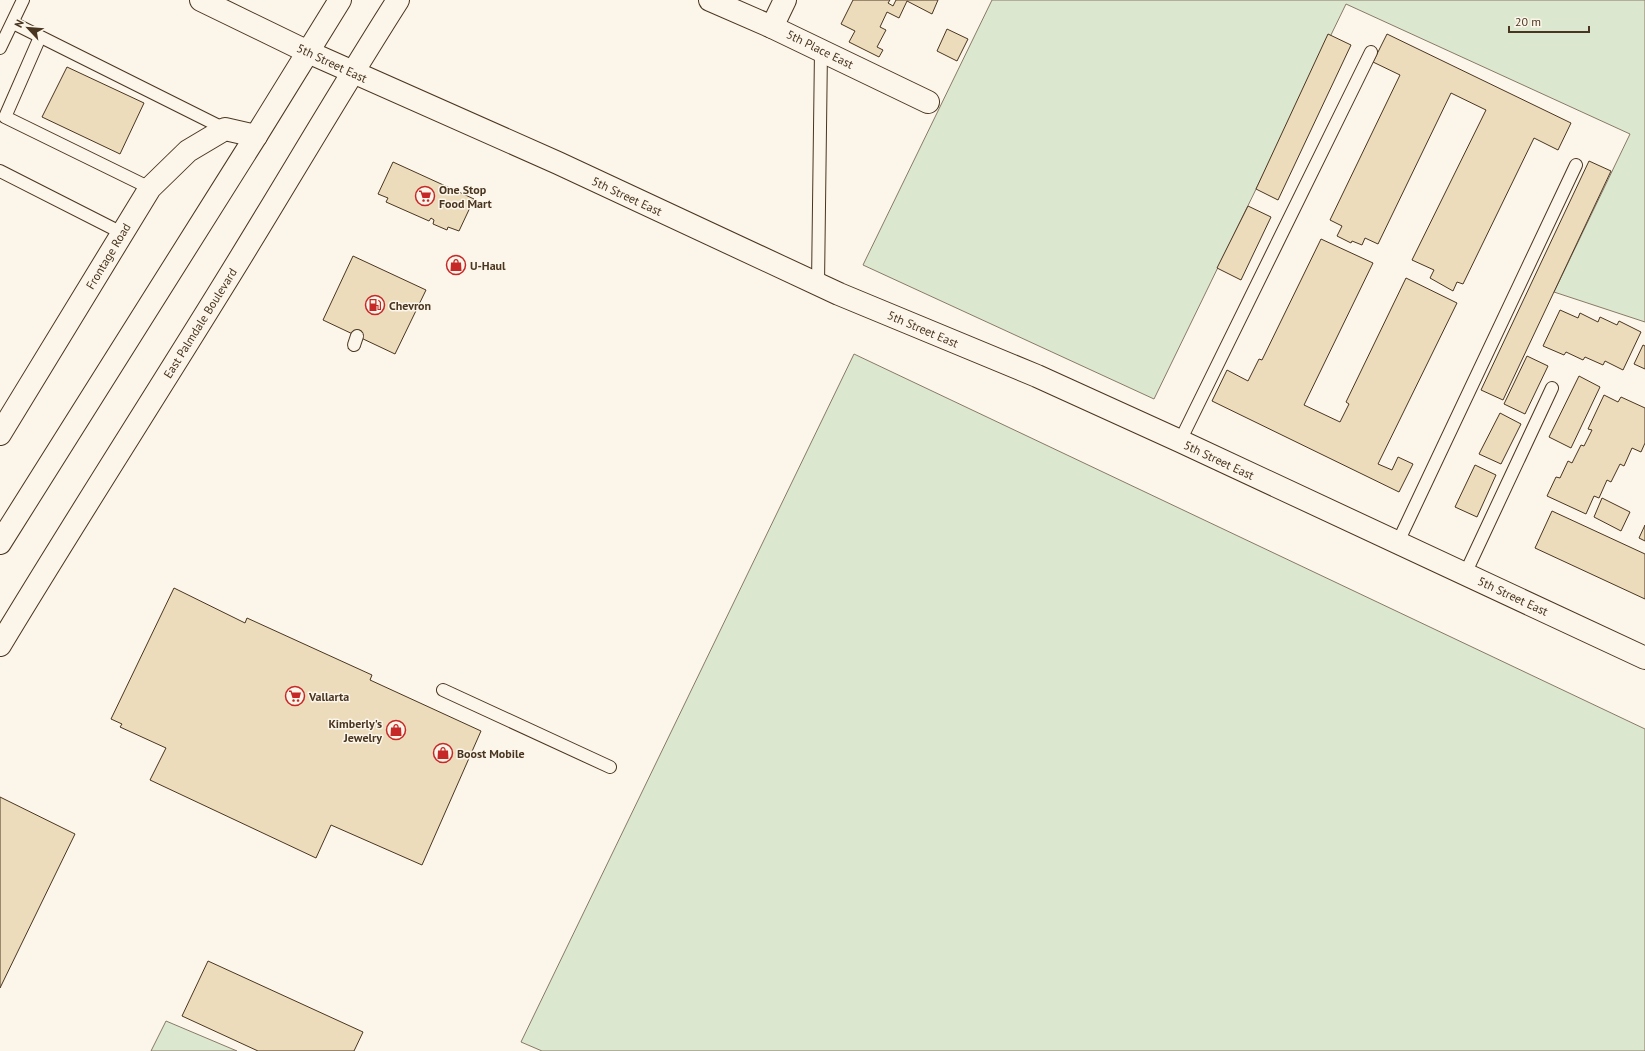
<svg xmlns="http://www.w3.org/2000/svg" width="1645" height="1051" font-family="'PT Sans',sans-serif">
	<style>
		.green { fill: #dce7d0; stroke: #887966 }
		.building { fill: #ecdcbc; stroke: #4a3520 }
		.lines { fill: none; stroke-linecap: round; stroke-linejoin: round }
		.lane-casing { stroke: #4a3520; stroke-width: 14 }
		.street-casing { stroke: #4a3520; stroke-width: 24 }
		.secondary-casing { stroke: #4a3520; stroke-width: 24 }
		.highway-casing { stroke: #4a3520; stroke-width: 24 }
		.lane { stroke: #fbf6e9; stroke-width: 12 }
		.street { stroke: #fbf6e9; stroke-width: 22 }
		.secondary { stroke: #fbf6e9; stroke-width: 22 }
		.highway { stroke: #fbf6e9; stroke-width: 22 }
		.labels { text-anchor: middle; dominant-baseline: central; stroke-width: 3; stroke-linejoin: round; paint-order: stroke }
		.street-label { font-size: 12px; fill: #4a3520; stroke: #fbf6e9 }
		.poi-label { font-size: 12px; font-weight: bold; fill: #4a3520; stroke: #fbf6e9; text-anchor: start }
	</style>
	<rect width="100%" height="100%" fill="#fbf6e9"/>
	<g class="green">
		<path d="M992,0h653v322l-91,-30 76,-158 -284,-130 -192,395 -291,-134z"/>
		<path d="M854,354l791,375v322h-1103l-21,-9z"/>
		<path d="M166,1021l71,30h-86z"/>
	</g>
	<g class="building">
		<path d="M853,0h37l-2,3 5,3 3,-6h42l-6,14 -25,-13 -8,17 -12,-6 -7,15 6,3 -9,17 6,3 -4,7 -30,-15 6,-11 -14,-7z"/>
		<path d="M947,29l21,10 -11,22 -20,-10z"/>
		<path d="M1328,34l23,11 -73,155 -22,-11z"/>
		<path d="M1387,34l184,89 -13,27 -24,-12 -71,146 -6,-2 -4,9 -23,-13 4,-8 -22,-10 74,-150 -35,-17 -73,151 -13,-6 -3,7 -10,-4 -1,2 -14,-7 5,-10 -12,-6 70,-145 -27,-13z"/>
		<path d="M67,67l77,36 -24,51 -78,-37z"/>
		<path d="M1589,161l22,10 -108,229 -22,-10z"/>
		<path d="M393,162l81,37 -15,32 -11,-4 -1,3 -14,-6 1,-4 -3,-2 -2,3 -43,-19 2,-4 -10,-4z"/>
		<path d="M1248,206l23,11 -30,63 -24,-12z"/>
		<path d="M1321,239l52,24 -69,142 36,17 9,-18 -3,-2 60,-124 51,25 -79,161 14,6 6,-13 15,7 -14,28 -187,-91 15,-31 21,11 11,-22 3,1z"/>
		<path d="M353,256l73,34 -31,64 -72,-34z"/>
		<path d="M1560,310l18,8 2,-5 18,9 2,-5 17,8 2,-4 22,11 -18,38 -18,-9 -2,4 -18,-8 -2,3 -17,-8 -2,3 -21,-9z"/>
		<path d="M1643,345l2,1v23l-11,-5z"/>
		<path d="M1527,356l21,10 -23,48 -21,-10z"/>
		<path d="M1579,376l21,11 -29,61 -22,-11z"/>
		<path d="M1604,395l14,7 3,-5 24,11v35l-4,9 -9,-4 -8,18 -4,-2 -9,18 -4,-2 -8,18 -5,-2 -8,18 -39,-18 9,-19 4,1 8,-17 4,2 9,-18 3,1 8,-16 -4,-1z"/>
		<path d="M1500,413l21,11 -20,40 -22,-10z"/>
		<path d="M1475,465l21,10 -19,42 -22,-10z"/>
		<path d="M1602,498l28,14 -9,19 -27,-14z"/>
		<path d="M1552,511l93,43v45l-110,-51z"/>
		<path d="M1645,525v16l-6,-3z"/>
		<path d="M174,588l71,35 2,-5 125,57 -2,5 111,51 -59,134 -91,-40 -15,33 -166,-78 16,-32 -46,-21 2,-3 -11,-5z"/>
		<path d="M0,797l75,37 -75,154z"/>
		<path d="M208,961l155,71 -9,19h-96l-76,-35z"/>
	</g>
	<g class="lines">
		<defs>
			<g id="lane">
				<path d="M13,23l212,106"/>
				<path d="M40,37l-35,80 145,71"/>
				<path d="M0,48l23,-48"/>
				<path d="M0,171l122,62"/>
				<path d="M818,284l3,-234"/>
				<path d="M354,345l3,-9"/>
				<path d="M1180,441l191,-389"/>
				<path d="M1398,542l178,-377"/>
				<path d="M1465,574l87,-186"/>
				<path d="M443,690l167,77"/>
			</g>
			<g id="street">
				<path d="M201,0l107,52"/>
				<path d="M710,0l62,27 156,75"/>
				<path d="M772,27l13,-27"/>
				<path d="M0,434l150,-246 38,-37 37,-22 31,7"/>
			</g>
			<path id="secondary" d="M308,52l250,111 281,131 198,82 143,65 465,217"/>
			<g id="highway">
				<path d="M0,543l256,-407 84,-136"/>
				<path d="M0,645c73,-121 149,-239 223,-359 59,-95 115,-192 175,-286"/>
			</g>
		</defs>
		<use href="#lane" class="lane-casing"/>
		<use href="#street" class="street-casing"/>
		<use href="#secondary" class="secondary-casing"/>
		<use href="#highway" class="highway-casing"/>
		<use href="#lane" class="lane"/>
		<use href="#street" class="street"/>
		<use href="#secondary" class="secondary"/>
		<use href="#highway" class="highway"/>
	</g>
	<defs>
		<symbol id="supermarket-ring" viewBox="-11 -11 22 22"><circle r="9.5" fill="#fbf6e9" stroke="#c62828" stroke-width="1.5"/><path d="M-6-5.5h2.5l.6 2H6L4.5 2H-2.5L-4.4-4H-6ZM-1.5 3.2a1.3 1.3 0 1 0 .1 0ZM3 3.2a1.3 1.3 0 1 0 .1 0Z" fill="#c62828"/></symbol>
		<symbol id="shop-ring" viewBox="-11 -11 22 22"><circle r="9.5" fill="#fbf6e9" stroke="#c62828" stroke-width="1.5"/><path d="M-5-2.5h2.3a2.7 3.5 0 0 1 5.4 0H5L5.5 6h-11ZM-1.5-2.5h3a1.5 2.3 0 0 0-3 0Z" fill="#c62828"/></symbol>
		<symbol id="fuel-ring" viewBox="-11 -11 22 22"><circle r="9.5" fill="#fbf6e9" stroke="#c62828" stroke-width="1.5"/><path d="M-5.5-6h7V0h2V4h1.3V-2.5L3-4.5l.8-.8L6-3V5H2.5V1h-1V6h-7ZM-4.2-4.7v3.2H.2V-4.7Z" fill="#c62828"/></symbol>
	</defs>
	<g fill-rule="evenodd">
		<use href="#supermarket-ring" x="414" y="185" width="22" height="22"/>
		<use href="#shop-ring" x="445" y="254" width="22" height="22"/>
		<use href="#fuel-ring" x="364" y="294" width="22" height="22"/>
		<use href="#supermarket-ring" x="284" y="685" width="22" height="22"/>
		<use href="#shop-ring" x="385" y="719" width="22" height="22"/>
		<use href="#shop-ring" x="432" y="742" width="22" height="22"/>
	</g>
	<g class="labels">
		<g class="street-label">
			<text transform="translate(820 49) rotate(26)">5th Place East</text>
			<text transform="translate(332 63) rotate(25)">5th Street East</text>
			<text transform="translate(627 196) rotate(25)">5th Street East</text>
			<text transform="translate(108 256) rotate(-59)">Frontage Road</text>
			<text transform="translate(200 323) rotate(-58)">East Palmdale Boulevard</text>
			<text transform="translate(923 329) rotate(23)">5th Street East</text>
			<text transform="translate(1219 460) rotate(25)">5th Street East</text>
			<text transform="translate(1513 596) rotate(25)">5th Street East</text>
		</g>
		<g class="poi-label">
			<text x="439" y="189">One Stop<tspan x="439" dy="14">Food Mart</tspan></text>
			<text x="470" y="265">U-Haul</text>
			<text x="389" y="305">Chevron</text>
			<text x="309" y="696">Vallarta</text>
			<text x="382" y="723" text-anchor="end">Kimberly's<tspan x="382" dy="14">Jewelry</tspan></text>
			<text x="457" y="753">Boost Mobile</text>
		</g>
	</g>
	<g transform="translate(28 28) rotate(296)" stroke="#fbf6e9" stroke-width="3" paint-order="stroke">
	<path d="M0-3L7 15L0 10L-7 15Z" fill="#4a3520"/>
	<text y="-6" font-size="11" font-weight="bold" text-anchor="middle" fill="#4a3520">N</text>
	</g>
	<path d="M1509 26v6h80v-6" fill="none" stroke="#4a3520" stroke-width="2"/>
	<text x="1515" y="26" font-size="12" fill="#4a3520" stroke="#fbf6e9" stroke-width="3" paint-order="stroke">20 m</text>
</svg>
